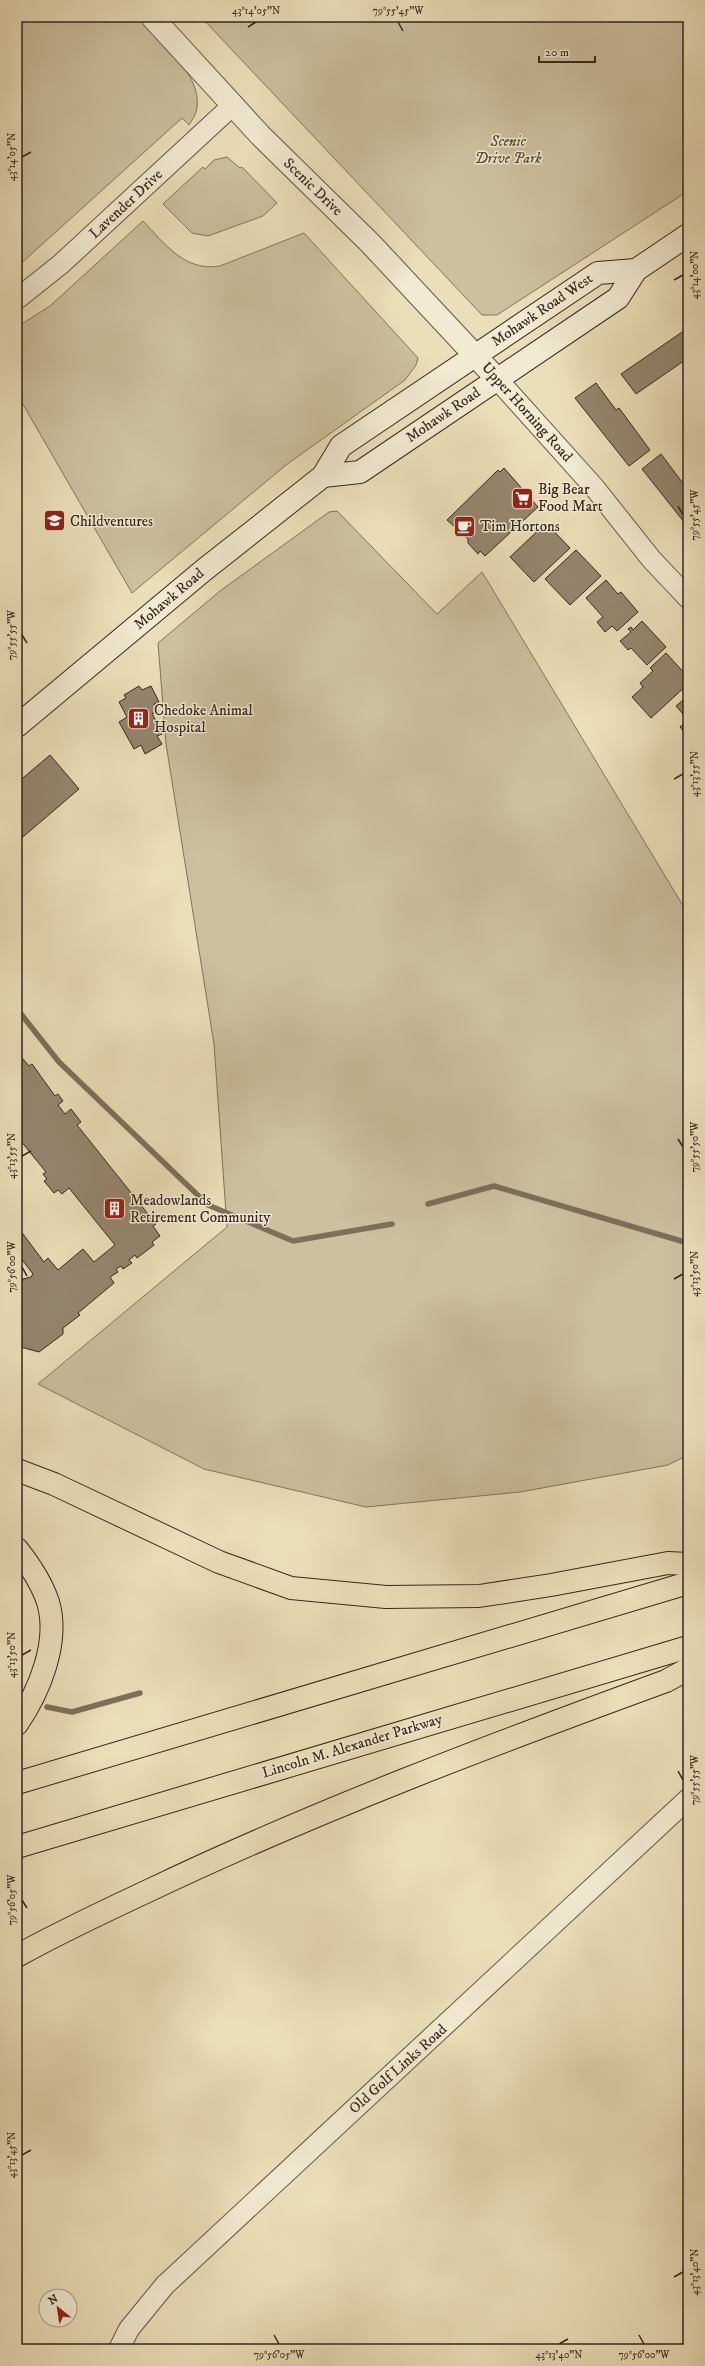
<svg xmlns="http://www.w3.org/2000/svg" width="705" height="2366" font-family="'IM FELL DW Pica',serif">
	<style>
		.green { fill: #ccc09f; stroke: #80735e }
		.lines { fill: none; stroke-linecap: round; stroke-linejoin: round }
		.stream { stroke: #7d6f5b; stroke-width: 5.5 }
		.building { fill: #94866f; stroke: #35261e }
		.minor-casing { stroke: #625445; stroke-width: 22 }
		.tertiary-casing { stroke: #625445; stroke-width: 24 }
		.secondary-casing { stroke: #35261e; stroke-width: 24 }
		.motorway-casing { stroke: #35261e; stroke-width: 24 }
		.minor { stroke: #f2ead2; stroke-width: 20 }
		.tertiary { stroke: #f2ead2; stroke-width: 22 }
		.secondary { stroke: #f2ead2; stroke-width: 22 }
		.motorway { stroke: #ebdfb9; stroke-width: 22 }
		.ticks { fill: none; stroke: #35261e; stroke-width: 1.5 }
		.labels { text-anchor: middle; dominant-baseline: central; stroke-width: 3; stroke-linejoin: round; paint-order: stroke }
		.park-label { font-size: 15px; font-style: italic; fill: #5b4c3e; stroke: #f2ead2 }
		.street-label { font-size: 15px; fill: #35261e; stroke: #f2ead2 }
		.poi-label { font-size: 15px; fill: #35261e; stroke: #f2ead2; text-anchor: start }
		.neatline { fill: none; stroke: #35261e; stroke-width: 1.5 }
		.ticks-label { font-size: 10px; text-anchor: middle; fill: #35261e }
	</style>
	<rect width="100%" height="100%" fill="#ebdfb9"/>
	<filter id="stains"><feTurbulence type="fractalNoise" baseFrequency=".005" numOctaves="4"/><feColorMatrix values="0 0 0 0 .2 0 0 0 0 .09 0 0 0 0 .02 0 0 0 .5 -.17"/></filter>
	<radialGradient id="worn" r=".72"><stop offset=".6" stop-color="#630" stop-opacity="0"/><stop offset="1" stop-color="#630" stop-opacity=".3"/></radialGradient>
	<g class="green">
		<path d="M17,17h120c22,23 65,57 60,91 -1,6 -5,12 -8,17l-7,-7 -165,149z"/>
		<path d="M201,17h487v174l-191,124h-15z"/>
		<path d="M227,157l13,11 2,-1 35,36 -14,13 -55,20 -16,-3 -29,-29 40,-37 2,2 9,-9z"/>
		<path d="M143,221c22,23 42,51 77,45l84,-33 114,125 -2,7 -11,15 -119,85 -154,128 -115,-199v-67l33,-21z"/>
		<path d="M337,511l100,103 45,-42 206,342v541l-20,10 -148,27 -154,15 -162,-38 -166,-85 189,-157 -13,-183 -48,-300 -8,-101 62,-52 109,-79z"/>
	</g>
	<g class="lines">
		<g class="stream">
			<path d="M17,1009l42,53 149,143 85,36 99,-17"/>
			<path d="M428,1204l66,-18 194,57"/>
			<path d="M17,1668l1,3"/>
			<path d="M47,1707l25,5 68,-19"/>
		</g>
	</g>
	<g class="building">
		<path d="M688,328v30l-52,36 -15,-20z"/>
		<path d="M596,383l20,27 3,-2 31,42 -21,16 -54,-68z"/>
		<path d="M661,454l27,36v37l-46,-58z"/>
		<path d="M504,468l34,39 -53,49 -5,-5 -2,3 -10,-11v-4l-21,-19 51,-50 2,2z"/>
		<path d="M546,523l24,25 -36,34 -24,-25z"/>
		<path d="M576,550l25,26 -31,29 -25,-26z"/>
		<path d="M606,580l12,14 3,-2 17,20 -21,19 -5,-5 -7,6 -8,-10 6,-5 -17,-19z"/>
		<path d="M642,621l24,26 -19,18 -16,-17 -3,2 -8,-9 11,-9 -3,-3 3,-2 2,3z"/>
		<path d="M666,653l22,24v7l-37,34 -19,-21 11,-10 -3,-4 13,-12 -3,-3z"/>
		<path d="M139,686l3,4 9,-4 8,16 -5,2 4,7 -6,3 9,15 1,5 -5,2 5,8 -17,10 -4,-9 -7,4 -15,-27 8,-5 -8,-15 7,-4 -2,-3z"/>
		<path d="M688,696v40l-8,-9 8,-7 -12,-14z"/>
		<path d="M50,755l29,34 -62,53v-59z"/>
		<path d="M17,1052l12,14 3,-2 23,32 3,-2 5,7 -5,4 7,9 6,-5 10,13 -4,3 79,99 -3,2 7,10 -8,6 2,3 -17,13 -2,-3 -6,5 3,3 -9,6 -2,-3 -5,3 2,3 -8,5 4,6 -36,30 2,2 -17,13v6l-24,18 -22,-6v-54l3,1 -1,-6 4,-8 8,-2 2,-3 -16,-21v-27l27,36 4,-4 10,12 25,-21 11,13 21,-17 -46,-57 -7,6 -4,-4 -4,3 -10,-12 3,-2 -4,-5 3,-2 -26,-32 -3,3z"/>
	</g>
	<g class="lines">
		<defs>
			<g id="minor">
				<path d="M17,299l44,-35 172,-159"/>
				<path d="M497,379l97,108 58,73 36,38"/>
				<path d="M119,2349l10,-20 36,-44 523,-486"/>
			</g>
			<path id="tertiary" d="M152,17l108,118 110,108 127,136"/>
			<g id="secondary">
				<path d="M323,476l37,-4 258,-174 18,-28 52,-35"/>
				<path d="M17,726l187,-156 119,-94 18,-30 257,-173 38,-3"/>
			</g>
			<g id="motorway">
				<path d="M17,1470l37,14 165,78 72,26 95,9 93,-1 72,-11 117,-22 20,1"/>
				<path d="M17,1549c12,15 25,35 31,53 12,40 -9,90 -31,122"/>
				<path d="M17,1783l671,-200"/>
				<path d="M17,1847l671,-200"/>
				<path d="M17,1956c43,-24 88,-45 133,-66 168,-80 341,-145 516,-209l22,-12"/>
			</g>
		</defs>
		<use href="#minor" class="minor-casing"/>
		<use href="#tertiary" class="tertiary-casing"/>
		<use href="#secondary" class="secondary-casing"/>
		<use href="#motorway" class="motorway-casing"/>
		<use href="#minor" class="minor"/>
		<use href="#tertiary" class="tertiary"/>
		<use href="#secondary" class="secondary"/>
		<use href="#motorway" class="motorway"/>
	</g>
	<path class="ticks" d="M398,22l5,9M248,27l8,-5M22,157l9,-5M674,280l9,-5M678,506l5,9M22,635l5,8M674,779l9,-5M678,1139l5,8M22,1156l9,-5M22,1267l5,9M674,1279l9,-5M22,1655l9,-5M678,1771l5,9M22,1900l5,8M22,2155l9,-5M674,2277l9,-5M274,2335l5,9M639,2335l5,9M559,2344l9,-5"/>
	<defs>
		<symbol id="supermarket-square" viewBox="-11 -11 22 22"><rect x="-9" y="-9" width="18" height="18" rx="4" fill="#8f2418" stroke="#f2ead2"/><path d="M-6-5.5h2.5l.6 2H6L4.5 2H-2.5L-4.4-4H-6ZM-1.5 3.2a1.3 1.3 0 1 0 .1 0ZM3 3.2a1.3 1.3 0 1 0 .1 0Z" fill="#fff"/></symbol>
		<symbol id="school-square" viewBox="-11 -11 22 22"><rect x="-9" y="-9" width="18" height="18" rx="4" fill="#8f2418" stroke="#f2ead2"/><path d="M0-5L7-2L0 1L-7-2ZM-4 1L0 2.5L4 1V4Q0 6-4 4Z" fill="#fff"/></symbol>
		<symbol id="cafe-square" viewBox="-11 -11 22 22"><rect x="-9" y="-9" width="18" height="18" rx="4" fill="#8f2418" stroke="#f2ead2"/><path d="M-5.5-4.5H6V0H3Q3 3.5 0 3.5H-2.5Q-5.5 3.5-5.5 0ZM3-3.2v2h1.7v-2ZM-6 4.5H4V6H-6Z" fill="#fff"/></symbol>
		<symbol id="building-square" viewBox="-11 -11 22 22"><rect x="-9" y="-9" width="18" height="18" rx="4" fill="#8f2418" stroke="#f2ead2"/><path d="M-4-6H4V6H1V3H-1V6H-4ZM-2.5-4.3h1.7v1.8h-1.7ZM.8-4.3h1.7v1.8H.8ZM-2.5-1h1.7V.8h-1.7ZM.8-1h1.7V.8H.8Z" fill="#fff"/></symbol>
	</defs>
	<g fill-rule="evenodd">
		<use href="#supermarket-square" x="510" y="486" width="25" height="25"/>
		<use href="#school-square" x="42" y="508" width="25" height="25"/>
		<use href="#cafe-square" x="452" y="514" width="25" height="25"/>
		<use href="#building-square" x="126" y="706" width="25" height="25"/>
		<use href="#building-square" x="102" y="1196" width="25" height="25"/>
	</g>
	<g class="labels">
		<g class="park-label">
			<text x="508" y="141">Scenic<tspan x="508" dy="17">Drive Park</tspan></text>
		</g>
		<g class="street-label">
			<text transform="translate(313 187) rotate(44)">Scenic Drive</text>
			<text transform="translate(126 204) rotate(-43)">Lavender Drive</text>
			<text transform="translate(542 310) rotate(-34)">Mohawk Road West</text>
			<text transform="translate(527 412) rotate(48)">Upper Horning Road</text>
			<text transform="translate(443 415) rotate(-34)">Mohawk Road</text>
			<text transform="translate(169 599) rotate(-40)">Mohawk Road</text>
			<text transform="translate(352 1746) rotate(-17)">Lincoln M. Alexander Parkway</text>
			<text transform="translate(398 2069) rotate(-42)">Old Golf Links Road</text>
		</g>
		<g class="poi-label">
			<text x="538" y="489">Big Bear<tspan x="538" dy="17">Food Mart</tspan></text>
			<text x="70" y="521">Childventures</text>
			<text x="480" y="526">Tim Hortons</text>
			<text x="154" y="710">Chedoke Animal<tspan x="154" dy="17">Hospital</tspan></text>
			<text x="130" y="1200">Meadowlands<tspan x="130" dy="17">Retirement Community</tspan></text>
		</g>
	</g>
	<rect width="705" height="2366" fill="none" stroke="#ebdfb9" stroke-width="44"/>
	<g transform="translate(58 2308) rotate(330)"><circle r="19" fill="#f2ead2" stroke="#a69c8a"/>
	<path d="M0-3L7 15L0 10L-7 15Z" fill="#8f2418"/>
	<text y="-6" font-size="11" font-weight="bold" text-anchor="middle" fill="#35261e">N</text>
	</g>
	<path d="M539 56v6h56v-6" fill="none" stroke="#35261e" stroke-width="2"/>
	<text x="545" y="56" font-size="12" fill="#35261e" stroke="#f2ead2" stroke-width="3" paint-order="stroke">20 m</text>
	<rect x="22" y="22" width="661" height="2322" class="neatline"/>
	<g class="ticks-label">
		<text x="256" y="14">43°14'05"N</text>
		<text x="398" y="14">79°55'45"W</text>
		<text transform="translate(11 157) rotate(-90)" y="4">43°14'05"N</text>
		<text transform="translate(694 275) rotate(-90)" y="4">43°14'00"N</text>
		<text transform="translate(694 515) rotate(-90)" y="4">79°55'45"W</text>
		<text transform="translate(11 635) rotate(-90)" y="4">79°55'55"W</text>
		<text transform="translate(694 774) rotate(-90)" y="4">43°13'55"N</text>
		<text transform="translate(694 1147) rotate(-90)" y="4">79°55'50"W</text>
		<text transform="translate(11 1156) rotate(-90)" y="4">43°13'55"N</text>
		<text transform="translate(11 1267) rotate(-90)" y="4">79°56'00"W</text>
		<text transform="translate(694 1274) rotate(-90)" y="4">43°13'50"N</text>
		<text transform="translate(11 1655) rotate(-90)" y="4">43°13'50"N</text>
		<text transform="translate(694 1780) rotate(-90)" y="4">79°55'55"W</text>
		<text transform="translate(11 1900) rotate(-90)" y="4">79°56'05"W</text>
		<text transform="translate(11 2155) rotate(-90)" y="4">43°13'45"N</text>
		<text transform="translate(694 2272) rotate(-90)" y="4">43°13'40"N</text>
		<text x="279" y="2358">79°56'05"W</text>
		<text x="559" y="2358">43°13'40"N</text>
		<text x="644" y="2358">79°56'00"W</text>
	</g>
	<rect width="100%" height="100%" filter="url(#stains)"/>
	<rect width="100%" height="100%" fill="url(#worn)"/>
</svg>
